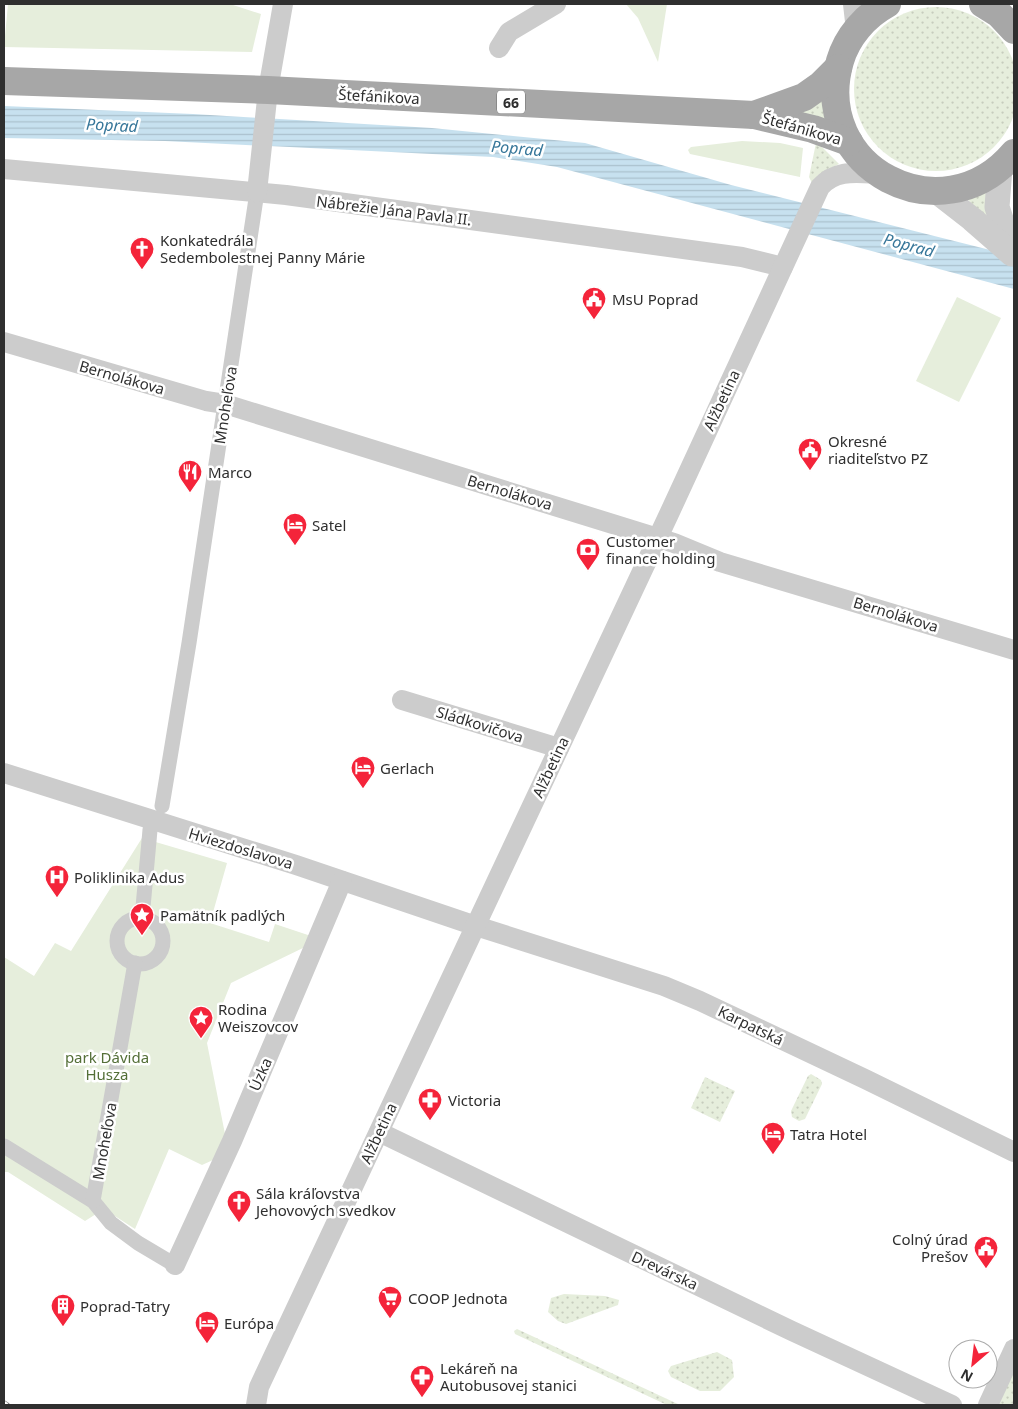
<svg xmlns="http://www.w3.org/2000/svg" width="1018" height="1409" font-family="'Noto Sans',sans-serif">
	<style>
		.grass { fill: url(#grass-dots) }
		.park { fill: #e6eedc }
		.water { fill: url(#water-rules) }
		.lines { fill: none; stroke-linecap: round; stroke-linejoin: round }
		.pedestrian { stroke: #ccc; stroke-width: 15 }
		.minor { stroke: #ccc; stroke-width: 20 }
		.tertiary { stroke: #ccc; stroke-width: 25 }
		.primary { stroke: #a7a7a7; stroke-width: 28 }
		.rail-casing { stroke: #848484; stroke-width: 5.5 }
		.rail { stroke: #fff; stroke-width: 4; stroke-dasharray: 11; stroke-linecap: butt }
		.labels { text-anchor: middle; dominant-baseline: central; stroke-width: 5; stroke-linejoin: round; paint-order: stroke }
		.shield { fill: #fff; stroke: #6d6d6d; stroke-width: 1 }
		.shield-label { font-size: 14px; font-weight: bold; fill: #2f2f2f }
		.street-label { font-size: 15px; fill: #2f2f2f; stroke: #fff }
		.poi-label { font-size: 15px; fill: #2f2f2f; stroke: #fff; text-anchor: start }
		.park-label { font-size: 15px; fill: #546f38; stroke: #fff }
		.water-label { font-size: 16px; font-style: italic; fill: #367699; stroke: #fff }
	</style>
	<defs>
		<pattern id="grass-dots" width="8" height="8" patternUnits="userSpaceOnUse" patternTransform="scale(1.25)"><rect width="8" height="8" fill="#e6eedc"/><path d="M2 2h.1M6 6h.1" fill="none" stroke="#c6ccbd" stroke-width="1.8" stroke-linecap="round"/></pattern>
		<pattern id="water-rules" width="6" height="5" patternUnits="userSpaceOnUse" patternTransform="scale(1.25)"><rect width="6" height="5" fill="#c7e1ef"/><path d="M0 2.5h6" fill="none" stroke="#abc1cd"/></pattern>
	</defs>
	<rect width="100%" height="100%" fill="#fff"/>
	<g class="grass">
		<circle cx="936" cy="89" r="82"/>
		<path d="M826,98l4,25 -31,-10z"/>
		<path d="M816,143l7,5 16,16 -8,4 -19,15 -3,-6z"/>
		<path d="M988,186l1,37 -26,-29z"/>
		<path d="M811,1074l10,6 1,4 -17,35 -6,2 -7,-4 -1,-6 17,-35z"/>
		<path d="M705,1077l30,14 -15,31 -29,-14z"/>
		<path d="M564,1294l41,2 14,4 -1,5 -52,19 -8,-3 -10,-9 3,-14z"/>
		<path d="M517,1329l163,76h-13l-152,-71 -1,-3z"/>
		<path d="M717,1352l15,8 2,17 -14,14h-20l-29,-14 -3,-6 3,-5z"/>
		<path d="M1014,1366v39h-18z"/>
	</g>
	<g class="park">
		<path d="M8,4h222l31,10 -9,38 -248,-5z"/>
		<path d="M626,4h41l-9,58 -20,-44z"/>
		<path d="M742,141l38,2 23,5 -3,29 -110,-23 -2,-4 3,-3z"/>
		<path d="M957,297l44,21 -42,84 -43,-21z"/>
		<path d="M142,838l85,25 -17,60 59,19 6,-18 36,12 -4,10 -76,37 -24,60 18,91 -12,26 -11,5 -33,-16 -34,80 -31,-20 -19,12 -77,-49h-4v-215l30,19 21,-33 16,8z"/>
	</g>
	<path class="water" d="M4,106l189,8 239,14 153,15 146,42 283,71v33l-457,-122 -64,-10 -328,-16 -161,-3z"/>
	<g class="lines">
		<g class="pedestrian">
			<path d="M162,806l27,-163 68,-451"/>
			<path d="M142,918l8,-88"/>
			<circle cx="140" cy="941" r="23"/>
			<path d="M4,1146l89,55 18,22 27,20 37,22"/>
			<path d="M93,1201l42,-238"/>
		</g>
		<g class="minor">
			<path d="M853,4l3,26"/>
			<path d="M499,48l10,-16 47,-28"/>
			<path d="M4,169l282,26 456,62 41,10"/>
			<path d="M257,192l11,-102 15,-86"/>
			<path d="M4,342l202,59 19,3 449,139 46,19 294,88"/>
			<path d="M402,700l157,48"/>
			<path d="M4,773l292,92 180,61 188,60 36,15 165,78 149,73"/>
			<path d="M379,1132l413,199 160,74"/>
			<path d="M175,1265l57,-124 110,-260"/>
			<path d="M256,1405l3,-18 410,-873 151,-327c16,-18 37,-14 59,-13"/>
			<path d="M988,1405l26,-56"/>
		</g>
		<g class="tertiary">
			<path d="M1000,168l-3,39 15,46"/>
			<path d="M936,191l36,28 40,35"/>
		</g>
		<g class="primary">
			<path d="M887,4c-22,12 -40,33 -47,57 -31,107 102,177 174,92"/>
			<path d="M983,4l16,10 15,16"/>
			<path d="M4,81l264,9 486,25 59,14 36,13"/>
			<path d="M754,115l50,-18 17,-12 17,-17"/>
		</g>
		<defs>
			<path id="rail" d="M4,1403l3,2"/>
		</defs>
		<use href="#rail" class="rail-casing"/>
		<use href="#rail" class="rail"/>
	</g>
	<defs>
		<symbol id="church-pin" viewBox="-11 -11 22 30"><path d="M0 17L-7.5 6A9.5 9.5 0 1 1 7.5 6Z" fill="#f4243a" stroke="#fff"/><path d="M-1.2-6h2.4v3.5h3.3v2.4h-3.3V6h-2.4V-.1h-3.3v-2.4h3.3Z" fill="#fff"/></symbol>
		<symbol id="civic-pin" viewBox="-11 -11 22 30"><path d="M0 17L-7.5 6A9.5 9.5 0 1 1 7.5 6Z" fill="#f4243a" stroke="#fff"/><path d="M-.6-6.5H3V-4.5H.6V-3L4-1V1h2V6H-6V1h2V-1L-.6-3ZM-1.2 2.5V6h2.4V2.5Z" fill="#fff"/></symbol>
		<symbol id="restaurant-pin" viewBox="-11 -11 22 30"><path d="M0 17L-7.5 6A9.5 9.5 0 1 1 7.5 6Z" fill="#f4243a" stroke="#fff"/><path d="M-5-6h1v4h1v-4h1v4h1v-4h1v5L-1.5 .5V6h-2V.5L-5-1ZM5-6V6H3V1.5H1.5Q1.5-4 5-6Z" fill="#fff"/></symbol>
		<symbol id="hotel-pin" viewBox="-11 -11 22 30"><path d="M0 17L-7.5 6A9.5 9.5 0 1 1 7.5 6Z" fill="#f4243a" stroke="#fff"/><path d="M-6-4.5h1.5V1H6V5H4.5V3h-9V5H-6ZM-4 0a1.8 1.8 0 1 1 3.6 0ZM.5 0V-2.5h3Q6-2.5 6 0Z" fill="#fff"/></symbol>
		<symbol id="bank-pin" viewBox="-11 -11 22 30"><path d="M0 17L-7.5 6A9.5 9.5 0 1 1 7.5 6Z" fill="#f4243a" stroke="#fff"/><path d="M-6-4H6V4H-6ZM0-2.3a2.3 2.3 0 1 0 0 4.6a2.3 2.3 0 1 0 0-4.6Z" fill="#fff"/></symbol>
		<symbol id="hospital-pin" viewBox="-11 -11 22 30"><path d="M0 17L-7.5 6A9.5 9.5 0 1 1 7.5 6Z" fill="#f4243a" stroke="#fff"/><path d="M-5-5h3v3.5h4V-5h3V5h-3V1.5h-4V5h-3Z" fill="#fff"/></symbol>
		<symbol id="sight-pin" viewBox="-11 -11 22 30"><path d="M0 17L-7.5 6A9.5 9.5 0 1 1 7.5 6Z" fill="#f4243a" stroke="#fff"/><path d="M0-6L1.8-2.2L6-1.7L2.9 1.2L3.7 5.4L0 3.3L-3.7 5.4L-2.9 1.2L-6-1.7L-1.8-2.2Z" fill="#fff"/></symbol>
		<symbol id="pharmacy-pin" viewBox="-11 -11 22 30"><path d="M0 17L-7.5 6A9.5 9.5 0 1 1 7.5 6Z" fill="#f4243a" stroke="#fff"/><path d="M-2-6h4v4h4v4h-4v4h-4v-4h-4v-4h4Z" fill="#fff"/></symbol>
		<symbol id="supermarket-pin" viewBox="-11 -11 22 30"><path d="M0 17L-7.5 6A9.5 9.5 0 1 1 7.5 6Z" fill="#f4243a" stroke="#fff"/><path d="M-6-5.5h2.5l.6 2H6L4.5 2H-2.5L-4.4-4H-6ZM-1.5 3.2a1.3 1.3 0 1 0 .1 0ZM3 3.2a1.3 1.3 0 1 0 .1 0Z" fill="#fff"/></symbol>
		<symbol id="building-pin" viewBox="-11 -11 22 30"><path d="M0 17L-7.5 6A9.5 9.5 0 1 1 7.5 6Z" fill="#f4243a" stroke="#fff"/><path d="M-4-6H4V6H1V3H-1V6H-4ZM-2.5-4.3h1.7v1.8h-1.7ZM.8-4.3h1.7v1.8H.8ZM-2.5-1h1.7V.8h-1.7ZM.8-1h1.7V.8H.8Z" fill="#fff"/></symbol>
	</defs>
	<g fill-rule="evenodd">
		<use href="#church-pin" x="128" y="235" width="28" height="38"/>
		<use href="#civic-pin" x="580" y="285" width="28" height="38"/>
		<use href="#civic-pin" x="796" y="436" width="28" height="38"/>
		<use href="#restaurant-pin" x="176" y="458" width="28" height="38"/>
		<use href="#hotel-pin" x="281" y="511" width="28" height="38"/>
		<use href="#bank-pin" x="574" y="536" width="28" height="38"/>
		<use href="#hotel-pin" x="349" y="754" width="28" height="38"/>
		<use href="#hospital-pin" x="43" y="863" width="28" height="38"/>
		<use href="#sight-pin" x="128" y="901" width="28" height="38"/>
		<use href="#sight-pin" x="187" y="1004" width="28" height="38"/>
		<use href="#pharmacy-pin" x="416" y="1086" width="28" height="38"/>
		<use href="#hotel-pin" x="759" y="1120" width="28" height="38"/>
		<use href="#church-pin" x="225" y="1188" width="28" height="38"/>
		<use href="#civic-pin" x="972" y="1234" width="28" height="38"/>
		<use href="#supermarket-pin" x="376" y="1284" width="28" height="38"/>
		<use href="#building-pin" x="49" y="1292" width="28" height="38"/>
		<use href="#hotel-pin" x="193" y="1309" width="28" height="38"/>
		<use href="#pharmacy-pin" x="408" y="1363" width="28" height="38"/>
	</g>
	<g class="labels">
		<rect class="shield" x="497" y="90.5" width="28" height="23" rx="4"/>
		<g class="shield-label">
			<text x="511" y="102">66</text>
		</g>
		<g class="street-label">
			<text transform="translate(379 96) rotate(3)">Štefánikova</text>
			<text transform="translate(802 128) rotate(16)">Štefánikova</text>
			<text transform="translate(394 210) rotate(7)">Nábrežie Jána Pavla II.</text>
			<text transform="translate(122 377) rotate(16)">Bernolákova</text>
			<text transform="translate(721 400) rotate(-65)">Alžbetina</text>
			<text transform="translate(225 405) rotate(-81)">Mnoheľova</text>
			<text transform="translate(510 492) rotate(17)">Bernolákova</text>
			<text transform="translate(896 614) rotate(17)">Bernolákova</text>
			<text transform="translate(480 724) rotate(17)">Sládkovičova</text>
			<text transform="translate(550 767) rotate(-65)">Alžbetina</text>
			<text transform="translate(241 848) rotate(17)">Hviezdoslavova</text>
			<text transform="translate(751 1025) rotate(26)">Karpatská</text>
			<text transform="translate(260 1074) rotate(-66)">Úzka</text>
			<text transform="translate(378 1133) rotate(-65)">Alžbetina</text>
			<text transform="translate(104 1141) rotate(-80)">Mnoheľova</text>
			<text transform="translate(665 1270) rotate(25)">Drevárska</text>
		</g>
		<g class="poi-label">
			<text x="160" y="240">Konkatedrála<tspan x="160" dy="17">Sedembolestnej Panny Márie</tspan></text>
			<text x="612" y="299">MsU Poprad</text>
			<text x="828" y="441">Okresné<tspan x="828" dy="17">riaditeľstvo PZ</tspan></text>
			<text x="208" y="472">Marco</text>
			<text x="312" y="525">Satel</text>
			<text x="606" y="541">Customer<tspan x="606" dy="17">finance holding</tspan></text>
			<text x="380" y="768">Gerlach</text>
			<text x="74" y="877">Poliklinika Adus</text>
			<text x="160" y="915">Pamätník padlých</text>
			<text x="218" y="1009">Rodina<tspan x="218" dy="17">Weiszovcov</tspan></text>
			<text x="448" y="1100">Victoria</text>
			<text x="790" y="1134">Tatra Hotel</text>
			<text x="256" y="1193">Sála kráľovstva<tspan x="256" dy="17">Jehovových svedkov</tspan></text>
			<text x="968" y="1239" text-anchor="end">Colný úrad<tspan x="968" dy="17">Prešov</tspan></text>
			<text x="408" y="1298">COOP Jednota</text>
			<text x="80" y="1306">Poprad-Tatry</text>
			<text x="224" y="1323">Európa</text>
			<text x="440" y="1368">Lekáreň na<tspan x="440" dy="17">Autobusovej stanici</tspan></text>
		</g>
		<g class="park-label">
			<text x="107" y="1057">park Dávida<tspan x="107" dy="17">Husza</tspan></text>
		</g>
		<g class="water-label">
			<text transform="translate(112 125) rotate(3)">Poprad</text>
			<text transform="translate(517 148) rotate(5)">Poprad</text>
			<text transform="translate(909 245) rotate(15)">Poprad</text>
		</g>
	</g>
	<rect width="1018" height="1409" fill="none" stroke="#2f2f2f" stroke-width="10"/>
	<g transform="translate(973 1364) rotate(208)"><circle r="24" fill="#ffffff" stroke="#acacac"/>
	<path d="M0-4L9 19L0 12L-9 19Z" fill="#f4243a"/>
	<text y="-8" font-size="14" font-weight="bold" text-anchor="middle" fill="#2f2f2f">N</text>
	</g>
</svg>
